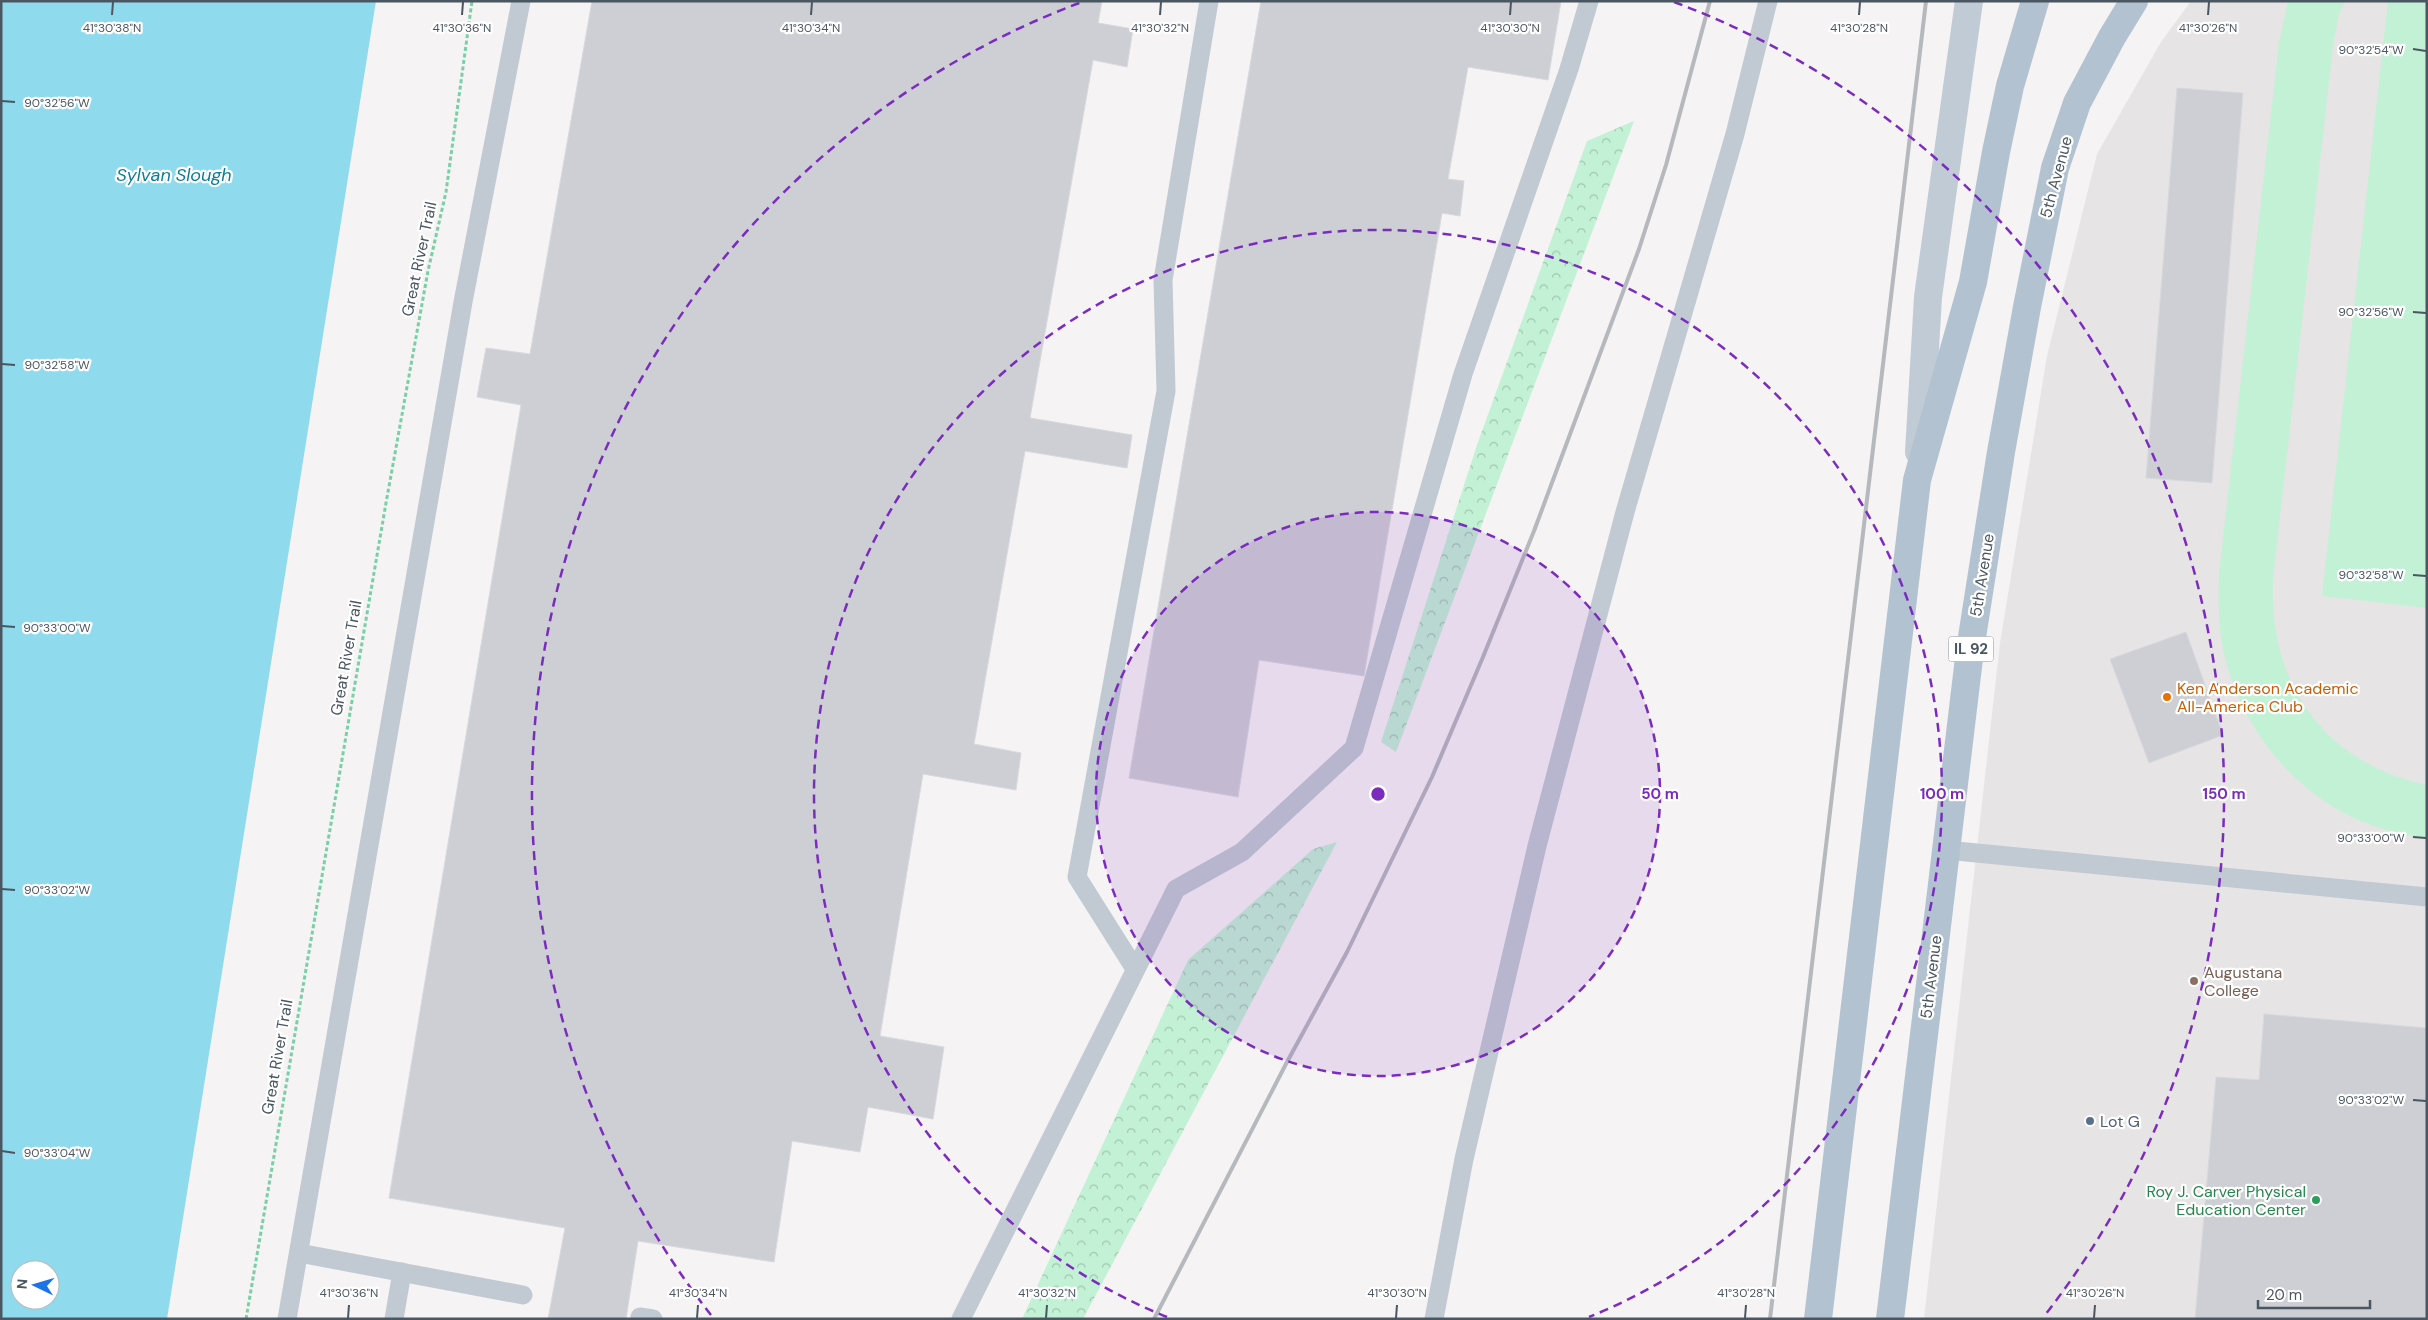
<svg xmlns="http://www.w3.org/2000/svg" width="2428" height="1320" font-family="'DM Sans',sans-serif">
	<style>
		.education { fill: #e6e4e5 }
		.forest { fill: url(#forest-crowns) }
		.garden { fill: #c3f1d5 }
		.water { fill: #90daee; fill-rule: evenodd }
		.building { fill: #cdcfd5; stroke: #d7d9de }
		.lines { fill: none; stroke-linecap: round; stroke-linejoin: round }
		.path { stroke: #7ad0a6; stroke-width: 3; stroke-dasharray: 4 2.5; stroke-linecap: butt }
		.lane { stroke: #c1cad2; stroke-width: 19 }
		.secondary { stroke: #c1cbd6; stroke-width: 28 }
		.primary { stroke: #b3c2d1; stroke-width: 28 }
		.rail { stroke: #b5b8bd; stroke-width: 4 }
		.ticks { fill: none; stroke: #4a5661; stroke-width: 2 }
		.ring { fill: none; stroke: #7b2cbf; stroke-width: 2.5; stroke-dasharray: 9 6 }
		.food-dot { fill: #e8710a; stroke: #fff; stroke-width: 2 }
		.education-dot { fill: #8d6e63; stroke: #fff; stroke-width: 2 }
		.service-dot { fill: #5c6f8a; stroke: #fff; stroke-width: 2 }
		.leisure-dot { fill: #2e9e5b; stroke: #fff; stroke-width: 2 }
		.labels { text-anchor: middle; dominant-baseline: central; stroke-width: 4.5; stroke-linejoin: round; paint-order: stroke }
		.shield { fill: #fff; stroke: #808990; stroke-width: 1 }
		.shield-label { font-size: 15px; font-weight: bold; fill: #4a5661 }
		.street-label { font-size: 16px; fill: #4a5661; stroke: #fff }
		.food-label { font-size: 16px; fill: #c56008; stroke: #fff; text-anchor: start }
		.education-label { font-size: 16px; fill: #785e54; stroke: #fff; text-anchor: start }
		.service-label { font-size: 16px; fill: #4e5e75; stroke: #fff; text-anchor: start }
		.leisure-label { font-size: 16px; fill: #27864d; stroke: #fff; text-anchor: end }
		.water-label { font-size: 18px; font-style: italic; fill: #0c7c9b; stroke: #fff }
		.ticks-label { font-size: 12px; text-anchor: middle; fill: #4a5661; stroke: #fff; stroke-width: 4.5; stroke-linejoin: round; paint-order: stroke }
		.centre { fill: #7b2cbf; stroke: #fff; stroke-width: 2.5 }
		.ring-label { font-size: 15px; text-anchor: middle; font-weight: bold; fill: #7b2cbf; stroke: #fff; stroke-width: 4.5; stroke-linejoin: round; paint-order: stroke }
	</style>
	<defs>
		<pattern id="forest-crowns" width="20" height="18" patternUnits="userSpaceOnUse" patternTransform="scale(1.25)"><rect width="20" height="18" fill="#c3f1d5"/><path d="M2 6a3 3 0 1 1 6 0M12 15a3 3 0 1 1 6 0" fill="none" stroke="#a0c6b0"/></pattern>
	</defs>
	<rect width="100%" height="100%" fill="#f5f3f3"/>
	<path class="education" d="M2191,1h236v1318h-503l76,-676 47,-287 50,-202 64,-112z"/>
	<g class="forest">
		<path d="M1634,121l-238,631 -15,-10 96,-297 110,-304z"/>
		<path d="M1337,842l-254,477h-61l166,-359 125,-111z"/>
	</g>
	<g class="garden">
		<path d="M2288,1h57l-6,13 -6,32 -60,533c-5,103 50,184 154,206v54c-23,-4 -45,-9 -66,-18 -70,-29 -123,-99 -138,-172 -5,-26 -5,-51 -4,-76l60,-530z"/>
		<path d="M2388,1h39v607l-105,-12z"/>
	</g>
	<path class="water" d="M1,1h375l-209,1318h-166zM20,1270h30v30h-30z"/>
	<g class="building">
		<path d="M592,1h510l-4,22 35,6 -6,38 -34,-7 -63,358 102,17 -5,33 -102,-17 -51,293 47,9 -5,37 -93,-16 -43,262 64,11 -11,72 -65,-12 -8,45 -68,-11 -18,121 -136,-21 -12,78h-78l17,-91 -176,-30 132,-793 -44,-8 9,-49 44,6z"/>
		<path d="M1261,1h300l-13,79 -80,-13 -20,112 16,2 -4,35 -18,-3 -78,463 -105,-16 -21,137 -109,-19z"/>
		<path d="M2177,88l66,5 -31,390 -66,-5z"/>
		<path d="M2186,632l37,103 -74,28 -39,-104z"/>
		<path d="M2264,1014l163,14v291h-232l21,-242 43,3z"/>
	</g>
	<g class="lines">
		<path class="path" d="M246,1319l140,-816 42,-232 18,-79 26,-191"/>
		<g class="lane">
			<path d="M1946,850l481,47"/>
			<path d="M1135,969l-58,-92 89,-486 -3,-111 46,-279"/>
			<path d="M299,1253l224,42"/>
			<path d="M640,1317l13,2"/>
			<path d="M287,1319l176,-1017 58,-301"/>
			<path d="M394,1319l8,-47"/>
			<path d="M961,1319l215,-430 66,-37 112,-104 109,-374 106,-305 20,-68"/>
			<path d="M1434,1319l30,-160 73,-313 88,-334 110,-378 33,-133"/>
		</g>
		<path class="secondary" d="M1919,452l9,-155 41,-296"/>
		<g class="primary">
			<path d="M1818,1319l99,-839 56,-198 23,-130 14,-66 25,-85"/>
			<path d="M1890,1319l80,-669 31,-198 26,-145 28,-139 22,-65 35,-66 22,-36"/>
		</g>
		<g class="rail">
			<path d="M1154,1319l133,-257 60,-110 85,-175 51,-120 51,-126 105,-282 27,-84 44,-164"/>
			<path d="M1770,1319l156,-1318"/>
		</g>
	</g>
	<path class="ticks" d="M112,15l1,-13M462,15l1,-13M811,15l1,-13M1160,15l1,-13M1510,15l1,-13M1859,15l1,-13M2208,15l1,-13M2413,49l13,2M2,101l13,1M2413,312l13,1M2,364l13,1M2413,575l13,1M2,626l13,1M2413,837l13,1M2,889l13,1M2413,1100l13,1M2,1151l13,2M348,1318l1,-13M697,1318l1,-13M1046,1318l1,-13M1396,1318l1,-13M1745,1318l1,-13M2094,1318l1,-13"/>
	<circle cx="1378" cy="794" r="282" fill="#7b2cbf" fill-opacity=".12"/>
	<g class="ring">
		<circle cx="1378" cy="794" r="282"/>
		<path d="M1167 1317A564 564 0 1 1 1589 1317"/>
		<path d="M711 1315A846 846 0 0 1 1082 2M1674 2A846 846 0 0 1 2045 1315"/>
	</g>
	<circle class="food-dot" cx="2167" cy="697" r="5"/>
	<circle class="education-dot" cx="2194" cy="981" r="5"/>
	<circle class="service-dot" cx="2090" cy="1121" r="5"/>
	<circle class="leisure-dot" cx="2316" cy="1200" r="5"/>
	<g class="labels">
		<rect class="shield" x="1948.5" y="636.5" width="45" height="25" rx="4"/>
		<g class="shield-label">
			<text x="1971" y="649">IL 92</text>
		</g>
		<g class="street-label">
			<text transform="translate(2056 177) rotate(-75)">5th Avenue</text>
			<text transform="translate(419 259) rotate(-78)">Great River Trail</text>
			<text transform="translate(1982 575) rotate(-81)">5th Avenue</text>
			<text transform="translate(346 658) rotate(-80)">Great River Trail</text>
			<text transform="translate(1931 977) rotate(-83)">5th Avenue</text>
			<text transform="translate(277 1057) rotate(-80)">Great River Trail</text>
		</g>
		<g class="food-label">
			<text x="2177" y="688">Ken Anderson Academic<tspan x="2177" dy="18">All-America Club</tspan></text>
		</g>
		<g class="education-label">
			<text x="2204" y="972">Augustana<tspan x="2204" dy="18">College</tspan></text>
		</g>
		<g class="service-label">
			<text x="2100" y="1121">Lot G</text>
		</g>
		<g class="leisure-label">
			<text x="2306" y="1191">Roy J. Carver Physical<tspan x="2306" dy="18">Education Center</tspan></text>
		</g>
		<g class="water-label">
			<text x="174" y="175">Sylvan Slough</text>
		</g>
	</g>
	<g class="ticks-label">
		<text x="112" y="32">41°30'38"N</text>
		<text x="462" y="32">41°30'36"N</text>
		<text x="811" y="32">41°30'34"N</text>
		<text x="1160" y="32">41°30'32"N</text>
		<text x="1510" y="32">41°30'30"N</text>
		<text x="1859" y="32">41°30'28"N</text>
		<text x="2208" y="32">41°30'26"N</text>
		<text x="2371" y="54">90°32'54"W</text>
		<text x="57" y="107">90°32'56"W</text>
		<text x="2371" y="316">90°32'56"W</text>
		<text x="57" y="369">90°32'58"W</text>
		<text x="2371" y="579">90°32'58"W</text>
		<text x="57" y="632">90°33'00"W</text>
		<text x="2371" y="842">90°33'00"W</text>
		<text x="57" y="894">90°33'02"W</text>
		<text x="2371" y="1104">90°33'02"W</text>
		<text x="57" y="1157">90°33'04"W</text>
		<text x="349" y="1297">41°30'36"N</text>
		<text x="698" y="1297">41°30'34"N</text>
		<text x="1047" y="1297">41°30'32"N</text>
		<text x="1397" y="1297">41°30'30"N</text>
		<text x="1746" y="1297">41°30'28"N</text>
		<text x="2095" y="1297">41°30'26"N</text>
	</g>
	<circle cx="1378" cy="794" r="8" class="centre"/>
	<g class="ring-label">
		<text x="1660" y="799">50 m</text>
		<text x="1942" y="799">100 m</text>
		<text x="2224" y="799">150 m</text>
	</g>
	<rect width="2428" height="1320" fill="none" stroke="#4a5661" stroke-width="5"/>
	<g transform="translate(35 1285) rotate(275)"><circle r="24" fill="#ffffff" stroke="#b7bbc0"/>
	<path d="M0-4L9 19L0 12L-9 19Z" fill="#1a73e8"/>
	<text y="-8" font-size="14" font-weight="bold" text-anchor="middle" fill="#4a5661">N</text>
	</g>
	<path d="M2258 1300v8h112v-8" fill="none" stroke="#4a5661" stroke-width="2.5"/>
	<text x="2266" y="1300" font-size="15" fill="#4a5661" stroke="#ffffff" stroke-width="4" paint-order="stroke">20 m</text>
</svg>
